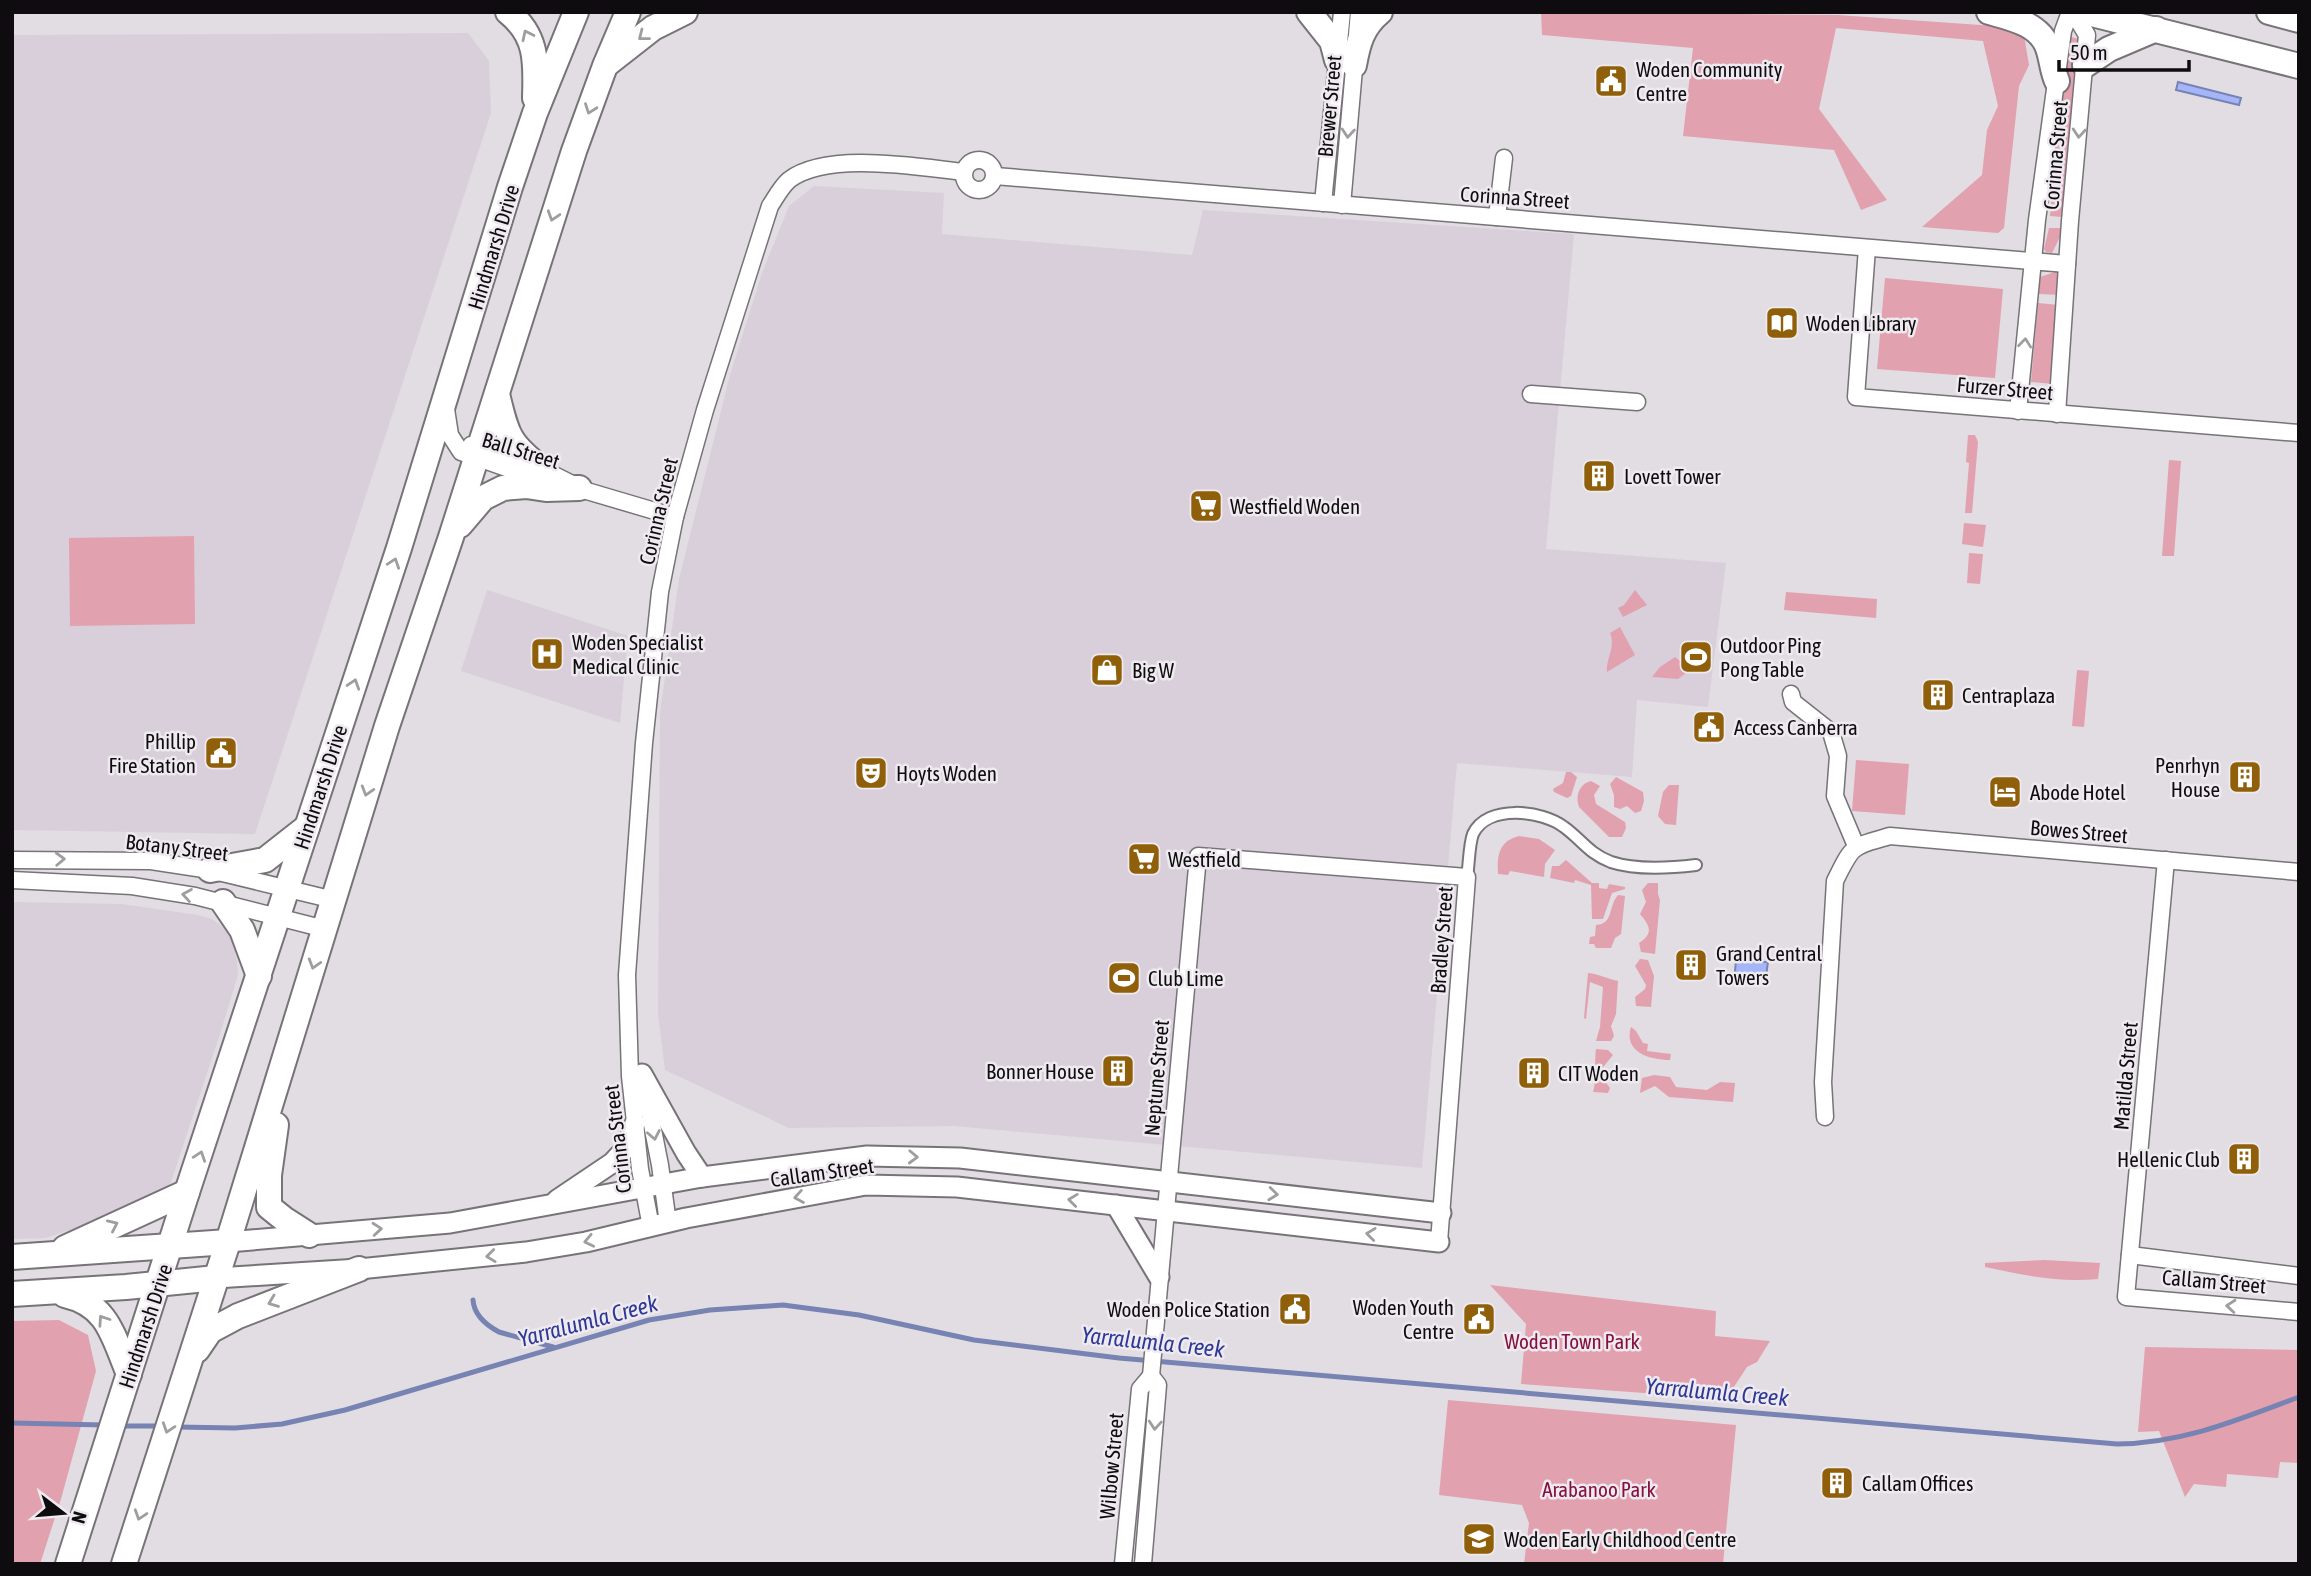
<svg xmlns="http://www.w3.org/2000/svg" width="2311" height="1576" font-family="'Asap Condensed',sans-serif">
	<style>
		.built { fill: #d8cfdb }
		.green { fill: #e2a1af }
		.water { fill: #a4b6f9; stroke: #7783b2; stroke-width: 2 }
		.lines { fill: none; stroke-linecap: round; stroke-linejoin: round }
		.stream { stroke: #7783b2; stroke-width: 5 }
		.pedestrian-casing { stroke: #777378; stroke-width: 14 }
		.minor-casing { stroke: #777378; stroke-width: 19 }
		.tertiary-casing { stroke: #777378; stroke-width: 23 }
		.primary-casing { stroke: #777378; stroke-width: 28 }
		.pedestrian { stroke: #fff; stroke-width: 10 }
		.minor { stroke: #fff; stroke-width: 16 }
		.tertiary { stroke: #fff; stroke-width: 19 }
		.primary { stroke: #fff; stroke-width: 24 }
		.oneway { stroke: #9f9e9f }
		.labels { text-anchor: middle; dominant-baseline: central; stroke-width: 5; stroke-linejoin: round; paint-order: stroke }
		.poi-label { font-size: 21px; fill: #0e0c0e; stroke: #eeeaef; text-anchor: start }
		.street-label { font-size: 21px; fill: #0e0c0e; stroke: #eeeaef }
		.park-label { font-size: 21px; fill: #86113f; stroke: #eeeaef }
		.water-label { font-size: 23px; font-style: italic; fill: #2e3996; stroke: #eeeaef }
	</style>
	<rect width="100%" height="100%" fill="#e1dde2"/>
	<g class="built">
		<path d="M468,33l21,28 2,52 -236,721 -243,-4v-795z"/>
		<path d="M814,186l130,7 -2,41 250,21 11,-45 371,24 -28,315 180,14 -18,144 -71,-7 -5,77 -175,-14 -35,405 -468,-42 -165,2 -124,-58 -7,-56 2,-302 19,-133 51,-204 32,-102 27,-67z"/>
		<path d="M487,590l141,46 -8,87 -159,-52z"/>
		<path d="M12,902l110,2 76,11 14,4 18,13 7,29 1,14 -17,56 -51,154 -31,23 -94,30 -33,1z"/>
	</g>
	<g class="green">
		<path d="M1541,12l297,3 171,12 15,8 5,30 -10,21 -15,142 -6,5 -76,-6 60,-52 5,-45 11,-24 -15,-65 -147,-13 -17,81 68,91 -26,10 -27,-60 -151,-14 10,-88 -151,-13z"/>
		<path d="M2067,36l12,3 -2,48 -5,19 -10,111 -12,-1z"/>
		<path d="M2049,228h11v9l-8,16 -6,-1 -2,-3z"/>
		<path d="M2060,267l1,28 -22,-1 1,-17 15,-5z"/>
		<path d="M1885,278l118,11 -8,89 -118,-9z"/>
		<path d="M2038,303l21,2 -6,79 -22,-2z"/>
		<path d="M1968,435h7l3,7 -6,71h-7l4,-50 -3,-1z"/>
		<path d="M2169,460l12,1 -7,95h-12z"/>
		<path d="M1964,523l22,2 -3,22 -21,-3z"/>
		<path d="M194,536l1,88 -125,2 -1,-88z"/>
		<path d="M1969,553l14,1 -3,30 -13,-1z"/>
		<path d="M1635,590l12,15 -24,12 -5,-9 6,-3z"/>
		<path d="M1786,592l91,7 -1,19 -92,-8z"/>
		<path d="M1620,627l15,28 -28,17c-1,-14 9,-25 3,-39z"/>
		<path d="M1675,657l11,9 1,6 -9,7 -26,-2 8,-10z"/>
		<path d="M2077,670l12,1 -5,56 -12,-1z"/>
		<path d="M1856,760l53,4 -4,51 -53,-4z"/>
		<path d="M1566,772h5l6,5 -6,19 -4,2 -13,-6 -1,-3 10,-6z"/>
		<path d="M1616,777l27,15 1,9 -3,10 -6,2 -8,-7 -7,3 -6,-2v-12l-4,-11z"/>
		<path d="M1591,781l9,5 -6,9 2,9 29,18 1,6 -4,9h-13l-30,-30c-4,-11 0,-23 12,-26z"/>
		<path d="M1669,785h10l-3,40 -11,-1 -7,-8 5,-24z"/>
		<path d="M1519,836l20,3 16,11 -10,14 -1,13 -34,-6 -2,4 -10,-1c-1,-19 1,-33 21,-38z"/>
		<path d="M1566,860l26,23h7v5l8,1 2,-5 16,3v2l-13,4 -9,26h-11l-1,-34 -16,-5 -1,3 -24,-5 2,-12h7z"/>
		<path d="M1648,883h10v11l2,6 -5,54 -14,-2 -2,-9c15,-10 11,-17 1,-29l6,-12 -4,-12z"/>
		<path d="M1618,895l7,1 -4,38 -6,4 -4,10h-15l-2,-4h-5l1,-7 5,-1 1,-11c18,-1 12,-19 22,-30z"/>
		<path d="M1640,959l8,1 6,16 -3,31 -15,-1 -1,-9 10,-8 1,-4 -11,-19z"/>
		<path d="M1588,973c12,1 19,6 30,8l-2,33 -5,12 3,10 -3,5h-15l4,-14 3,-40 -13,-5 -4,37 -2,-1z"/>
		<path d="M1631,1027l5,4 7,12 5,1 -1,7 24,3 -1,6c-20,0 -47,-8 -39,-33z"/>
		<path d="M1596,1049l12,1 5,5 -13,16 1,5 9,12 -2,5 -15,-1c4,-11 1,-29 3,-43z"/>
		<path d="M1654,1075l16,2 6,10 31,3 13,-8 15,1 -2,19 -64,-5 -14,-11 -15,7 2,-15z"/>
		<path d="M2044,1260l56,3 -2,16c-39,4 -75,-4 -113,-12v-4z"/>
		<path d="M1490,1285l226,26 -1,25 55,5 -13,21 -10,5 -21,32 -205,-15 5,-60z"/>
		<path d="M59,1320l29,15 8,36 -35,128 -21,65h-28v-243z"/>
		<path d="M2145,1347l154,3v113l-19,-1 -2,16 -51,-4 -1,13 -32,-3 -9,13 -26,-66 -21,1z"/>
		<path d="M1448,1400l288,25 -13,139h-199l5,-41 -7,-18 -83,-10z"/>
	</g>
	<g class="water">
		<path d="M2178,82l63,16 -2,7 -63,-15z"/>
		<path d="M1736,961l32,1 -3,21 -31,-2z"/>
	</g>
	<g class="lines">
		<g class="stream">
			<path d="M473,1300c1,15 13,25 26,32l54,15"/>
			<path d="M12,1423l92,2"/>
			<path d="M120,1426h40"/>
			<path d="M176,1427l59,1 47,-4 63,-14 304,-90 61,-10 73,-5 76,10 115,25 145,18 998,86c67,-1 120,-24 182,-47"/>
		</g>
		<defs>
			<path id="pedestrian" d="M1467,877c2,-11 2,-33 6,-43 14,-30 69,-24 91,-7 18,13 24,26 47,35 24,8 60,6 85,3"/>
			<g id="minor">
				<circle cx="979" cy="175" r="15"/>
				<path d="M995,176l1072,88"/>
				<path d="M1323,203l19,-191"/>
				<path d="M1342,205l17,-193"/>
				<path d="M1497,217l7,-59"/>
				<path d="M1867,248l-11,149 443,36"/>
				<path d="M1531,394l106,8"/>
				<path d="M446,409l4,26 11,17 80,28"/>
				<path d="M2018,411l19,-191 26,-189 7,-19"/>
				<path d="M2057,414l13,-193 17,-186 -14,-23"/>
				<path d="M471,445l71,24 32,16"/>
				<path d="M570,486l105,31"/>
				<path d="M1791,694l2,8 38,30 7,24 -3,40 21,50"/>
				<path d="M12,860l139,1 59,9 124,30"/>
				<path d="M2166,860l-40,437 173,15"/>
				<path d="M12,880l120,6 63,10 130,33"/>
				<path d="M644,1084l16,81 8,58"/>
				<path d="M1825,1117l-2,-35 12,-201c18,-37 17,-34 55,-45l409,36"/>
				<path d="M651,1227l-11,-58 -10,-93 -3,-101 17,-232 16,-151 15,-75 30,-107 65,-204c6,-9 11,-19 19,-26 38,-29 128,-13 175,-8"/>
				<path d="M2130,1255l169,21"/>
				<path d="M1151,1376l47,-520 269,21 -28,365"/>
				<path d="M1123,1564l17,-175 11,-13 7,9 -15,179"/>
			</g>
			<g id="tertiary">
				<path d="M642,1074l44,79 16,24"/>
				<path d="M557,1200l55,-37 15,-16 8,-24"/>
				<path d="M1116,1205l43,72"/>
				<path d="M228,1242l222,-19 252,-46 165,-21 93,2 481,55"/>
				<path d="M216,1278l143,-9 167,-17 60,-10 100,-24 180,-33 91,2 482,55"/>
			</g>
			<g id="primary">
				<path d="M508,12c30,24 28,51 27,86"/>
				<path d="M1309,12l23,29 5,19"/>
				<path d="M1989,12c22,6 51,12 59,36 4,11 4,22 9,33"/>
				<path d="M2084,12l215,54"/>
				<path d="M2269,12l30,8"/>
				<path d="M607,64l46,-36 32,-16"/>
				<path d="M1354,65c4,-22 8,-38 26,-53"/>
				<path d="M2085,65l24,-16 47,-20"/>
				<path d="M497,394c10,41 11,49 45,75"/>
				<path d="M460,525l23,-27 20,-10 23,-2 20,3 33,-1"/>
				<path d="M210,870l55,-10 42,-33"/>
				<path d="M223,902l19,28 17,46"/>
				<path d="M276,1125l-7,50v32l15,12 25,16"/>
				<path d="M65,1248l122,-56"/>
				<path d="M12,1257l216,-15"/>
				<path d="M12,1294l114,-7 90,-9"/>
				<path d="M65,1295c44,10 48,42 64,79"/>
				<path d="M197,1350l13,-19 28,-15 121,-47"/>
				<path d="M68,1564l119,-372 212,-644 111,-361 25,-74 41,-101"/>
				<path d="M124,1564l104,-322 159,-516 64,-189 123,-386 31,-85 23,-54"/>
			</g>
		</defs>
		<use href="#pedestrian" class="pedestrian-casing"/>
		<use href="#minor" class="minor-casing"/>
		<use href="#tertiary" class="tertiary-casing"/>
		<use href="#primary" class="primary-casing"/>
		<use href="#pedestrian" class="pedestrian"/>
		<use href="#minor" class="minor"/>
		<use href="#tertiary" class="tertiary"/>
		<use href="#primary" class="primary"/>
	</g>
	<defs><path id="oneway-chevron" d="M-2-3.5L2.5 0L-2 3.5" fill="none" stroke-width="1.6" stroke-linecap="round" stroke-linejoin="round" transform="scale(1.75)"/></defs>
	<g class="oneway">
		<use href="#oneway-chevron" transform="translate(527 35) rotate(-116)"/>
		<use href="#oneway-chevron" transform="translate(643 36) rotate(142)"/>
		<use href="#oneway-chevron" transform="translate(590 109) rotate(110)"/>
		<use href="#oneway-chevron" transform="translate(1348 133) rotate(95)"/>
		<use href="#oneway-chevron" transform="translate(2079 133) rotate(95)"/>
		<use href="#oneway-chevron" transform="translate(553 216) rotate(108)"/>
		<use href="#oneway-chevron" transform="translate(2025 343) rotate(-84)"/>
		<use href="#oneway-chevron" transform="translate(394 563) rotate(-71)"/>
		<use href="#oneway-chevron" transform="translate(354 684) rotate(-72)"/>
		<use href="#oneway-chevron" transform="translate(367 791) rotate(107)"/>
		<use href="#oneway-chevron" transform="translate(60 859) rotate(-2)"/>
		<use href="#oneway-chevron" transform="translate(187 895) rotate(-171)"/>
		<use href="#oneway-chevron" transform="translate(314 964) rotate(107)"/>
		<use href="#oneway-chevron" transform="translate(654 1135) rotate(79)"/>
		<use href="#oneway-chevron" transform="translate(200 1156) rotate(-71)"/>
		<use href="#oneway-chevron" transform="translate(913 1157) rotate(2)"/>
		<use href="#oneway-chevron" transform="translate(1273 1194) rotate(6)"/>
		<use href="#oneway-chevron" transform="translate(799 1197) rotate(170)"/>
		<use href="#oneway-chevron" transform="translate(1073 1200) rotate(-173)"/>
		<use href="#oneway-chevron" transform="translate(113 1225) rotate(-25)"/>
		<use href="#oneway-chevron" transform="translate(377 1229) rotate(-5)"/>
		<use href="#oneway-chevron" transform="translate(1371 1234) rotate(-173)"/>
		<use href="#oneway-chevron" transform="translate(589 1241) rotate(168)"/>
		<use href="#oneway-chevron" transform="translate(491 1256) rotate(173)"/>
		<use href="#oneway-chevron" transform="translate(273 1302) rotate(159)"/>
		<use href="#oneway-chevron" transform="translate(2231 1306) rotate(-175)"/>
		<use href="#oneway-chevron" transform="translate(103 1320) rotate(-124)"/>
		<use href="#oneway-chevron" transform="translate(1155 1425) rotate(94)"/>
		<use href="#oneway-chevron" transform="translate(168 1428) rotate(108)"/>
		<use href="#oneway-chevron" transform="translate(140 1515) rotate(108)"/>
	</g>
	<defs>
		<symbol id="civic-square" viewBox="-11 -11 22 22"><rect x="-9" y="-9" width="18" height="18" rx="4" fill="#8f5f0a" stroke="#eeeaef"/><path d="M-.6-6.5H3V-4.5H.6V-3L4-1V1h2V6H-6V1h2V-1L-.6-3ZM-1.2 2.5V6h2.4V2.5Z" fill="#fff"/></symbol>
		<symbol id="library-square" viewBox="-11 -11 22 22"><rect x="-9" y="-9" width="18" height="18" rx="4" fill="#8f5f0a" stroke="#eeeaef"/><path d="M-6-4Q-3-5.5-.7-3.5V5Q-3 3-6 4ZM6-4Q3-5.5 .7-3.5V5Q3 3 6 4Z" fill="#fff"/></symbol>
		<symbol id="building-square" viewBox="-11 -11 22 22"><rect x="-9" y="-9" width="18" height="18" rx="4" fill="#8f5f0a" stroke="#eeeaef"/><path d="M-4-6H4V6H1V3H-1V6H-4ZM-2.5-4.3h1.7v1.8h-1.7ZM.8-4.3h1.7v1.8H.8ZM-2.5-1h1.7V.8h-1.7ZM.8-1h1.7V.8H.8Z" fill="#fff"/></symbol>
		<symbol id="supermarket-square" viewBox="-11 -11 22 22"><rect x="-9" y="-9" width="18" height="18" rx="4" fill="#8f5f0a" stroke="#eeeaef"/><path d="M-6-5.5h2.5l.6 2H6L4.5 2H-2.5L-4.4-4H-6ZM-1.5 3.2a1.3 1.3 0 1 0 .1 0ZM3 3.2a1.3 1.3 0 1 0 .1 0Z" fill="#fff"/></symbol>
		<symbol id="hospital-square" viewBox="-11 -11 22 22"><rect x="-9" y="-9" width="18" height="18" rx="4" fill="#8f5f0a" stroke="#eeeaef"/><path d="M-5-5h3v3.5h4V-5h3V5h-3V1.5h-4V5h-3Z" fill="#fff"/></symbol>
		<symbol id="stadium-square" viewBox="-11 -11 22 22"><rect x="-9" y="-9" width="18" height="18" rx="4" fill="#8f5f0a" stroke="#eeeaef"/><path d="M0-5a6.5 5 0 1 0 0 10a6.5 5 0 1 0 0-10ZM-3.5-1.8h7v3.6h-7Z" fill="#fff"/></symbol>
		<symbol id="shop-square" viewBox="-11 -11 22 22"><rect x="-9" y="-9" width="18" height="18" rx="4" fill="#8f5f0a" stroke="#eeeaef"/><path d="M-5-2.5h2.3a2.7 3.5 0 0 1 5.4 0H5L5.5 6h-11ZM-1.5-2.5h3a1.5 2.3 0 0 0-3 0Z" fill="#fff"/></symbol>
		<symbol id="theatre-square" viewBox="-11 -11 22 22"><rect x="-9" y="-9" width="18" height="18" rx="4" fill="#8f5f0a" stroke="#eeeaef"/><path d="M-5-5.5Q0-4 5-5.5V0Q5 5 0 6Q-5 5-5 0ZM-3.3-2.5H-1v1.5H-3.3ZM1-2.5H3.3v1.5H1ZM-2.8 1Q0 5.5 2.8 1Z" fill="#fff"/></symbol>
		<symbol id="hotel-square" viewBox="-11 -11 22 22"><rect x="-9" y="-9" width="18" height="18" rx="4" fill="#8f5f0a" stroke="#eeeaef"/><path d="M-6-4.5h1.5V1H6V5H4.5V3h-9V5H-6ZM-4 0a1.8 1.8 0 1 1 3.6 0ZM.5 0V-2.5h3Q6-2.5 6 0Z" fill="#fff"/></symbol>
		<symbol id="school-square" viewBox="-11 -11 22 22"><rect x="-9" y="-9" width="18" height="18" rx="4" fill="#8f5f0a" stroke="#eeeaef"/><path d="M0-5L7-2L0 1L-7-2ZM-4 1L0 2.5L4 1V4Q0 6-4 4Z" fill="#fff"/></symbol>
	</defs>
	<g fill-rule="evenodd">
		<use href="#civic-square" x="1592" y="62" width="38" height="38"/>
		<use href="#library-square" x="1763" y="304" width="38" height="38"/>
		<use href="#building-square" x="1580" y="457" width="38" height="38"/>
		<use href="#supermarket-square" x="1187" y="487" width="38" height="38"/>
		<use href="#hospital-square" x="528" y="635" width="38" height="38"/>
		<use href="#stadium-square" x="1677" y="638" width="38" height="38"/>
		<use href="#shop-square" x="1088" y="651" width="38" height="38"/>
		<use href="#building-square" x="1919" y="676" width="38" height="38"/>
		<use href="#civic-square" x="1690" y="708" width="38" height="38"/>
		<use href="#civic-square" x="202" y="734" width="38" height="38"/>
		<use href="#theatre-square" x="852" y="754" width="38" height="38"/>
		<use href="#building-square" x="2226" y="758" width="38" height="38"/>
		<use href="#hotel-square" x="1986" y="773" width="38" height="38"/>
		<use href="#supermarket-square" x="1125" y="840" width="38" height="38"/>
		<use href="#building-square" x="1672" y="946" width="38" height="38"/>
		<use href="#stadium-square" x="1105" y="959" width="38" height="38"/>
		<use href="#building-square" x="1099" y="1052" width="38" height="38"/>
		<use href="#building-square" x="1515" y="1054" width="38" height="38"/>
		<use href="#building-square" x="2225" y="1140" width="38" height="38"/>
		<use href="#civic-square" x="1276" y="1290" width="38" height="38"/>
		<use href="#civic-square" x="1460" y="1300" width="38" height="38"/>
		<use href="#building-square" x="1818" y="1464" width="38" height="38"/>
		<use href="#school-square" x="1460" y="1520" width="38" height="38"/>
	</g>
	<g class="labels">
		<g class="poi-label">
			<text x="1636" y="69">Woden Community<tspan x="1636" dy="24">Centre</tspan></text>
			<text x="1806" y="323">Woden Library</text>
			<text x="1624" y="476">Lovett Tower</text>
			<text x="1230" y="506">Westfield Woden</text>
			<text x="572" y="642">Woden Specialist<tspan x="572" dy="24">Medical Clinic</tspan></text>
			<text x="1720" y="645">Outdoor Ping<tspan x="1720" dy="24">Pong Table</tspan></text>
			<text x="1132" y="670">Big W</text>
			<text x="1962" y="695">Centraplaza</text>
			<text x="1734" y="727">Access Canberra</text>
			<text x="196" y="741" text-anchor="end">Phillip<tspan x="196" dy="24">Fire Station</tspan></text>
			<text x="2220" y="765" text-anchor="end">Penrhyn<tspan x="2220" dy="24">House</tspan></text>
			<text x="896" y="773">Hoyts Woden</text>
			<text x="2030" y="792">Abode Hotel</text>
			<text x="1168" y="859">Westfield</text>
			<text x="1716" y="953">Grand Central<tspan x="1716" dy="24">Towers</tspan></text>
			<text x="1148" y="978">Club Lime</text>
			<text x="1094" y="1071" text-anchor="end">Bonner House</text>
			<text x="1558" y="1073">CIT Woden</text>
			<text x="2220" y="1159" text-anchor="end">Hellenic Club</text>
			<text x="1454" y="1307" text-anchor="end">Woden Youth<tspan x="1454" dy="24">Centre</tspan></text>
			<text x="1270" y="1309" text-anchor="end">Woden Police Station</text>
			<text x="1862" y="1483">Callam Offices</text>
			<text x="1504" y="1539">Woden Early Childhood Centre</text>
		</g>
		<g class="street-label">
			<text transform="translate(1329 106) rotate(-85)">Brewer Street</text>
			<text transform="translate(2055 155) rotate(-85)">Corinna Street</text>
			<text transform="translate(1515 197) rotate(4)">Corinna Street</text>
			<text transform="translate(493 247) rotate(-73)">Hindmarsh Drive</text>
			<text transform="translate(2005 388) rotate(5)">Furzer Street</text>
			<text transform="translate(521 450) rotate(17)">Ball Street</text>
			<text transform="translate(658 511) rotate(-77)">Corinna Street</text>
			<text transform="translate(320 787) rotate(-72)">Hindmarsh Drive</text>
			<text transform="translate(2079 831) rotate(5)">Bowes Street</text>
			<text transform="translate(177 847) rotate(7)">Botany Street</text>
			<text transform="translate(1441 940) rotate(-86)">Bradley Street</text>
			<text transform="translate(2125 1076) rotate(-85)">Matilda Street</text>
			<text transform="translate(1156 1078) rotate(-85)">Neptune Street</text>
			<text transform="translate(617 1139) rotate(-97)">Corinna Street</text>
			<text transform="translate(822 1172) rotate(-8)">Callam Street</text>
			<text transform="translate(2214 1281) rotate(5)">Callam Street</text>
			<text transform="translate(145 1326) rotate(-72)">Hindmarsh Drive</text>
			<text transform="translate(1111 1466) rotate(-85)">Wilbow Street</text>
		</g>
		<g class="park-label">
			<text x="1572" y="1341">Woden Town Park</text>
			<text x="1599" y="1489">Arabanoo Park</text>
		</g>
		<g class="water-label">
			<text transform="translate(588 1321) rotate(-15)">Yarralumla Creek</text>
			<text transform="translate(1153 1342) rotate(6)">Yarralumla Creek</text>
			<text transform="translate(1717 1392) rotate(5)">Yarralumla Creek</text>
		</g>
	</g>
	<rect width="2311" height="1576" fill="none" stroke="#0e0c0e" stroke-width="28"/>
	<g transform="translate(63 1513) rotate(106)" stroke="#eeeaef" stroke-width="5" paint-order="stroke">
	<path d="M0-5L12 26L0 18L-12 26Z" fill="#0e0c0e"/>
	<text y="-10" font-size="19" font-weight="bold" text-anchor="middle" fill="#0e0c0e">N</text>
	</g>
	<path d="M2059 60v10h130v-10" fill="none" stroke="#0e0c0e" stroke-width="3.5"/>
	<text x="2070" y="60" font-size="21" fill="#0e0c0e" stroke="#eeeaef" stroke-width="5" paint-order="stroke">50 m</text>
</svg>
